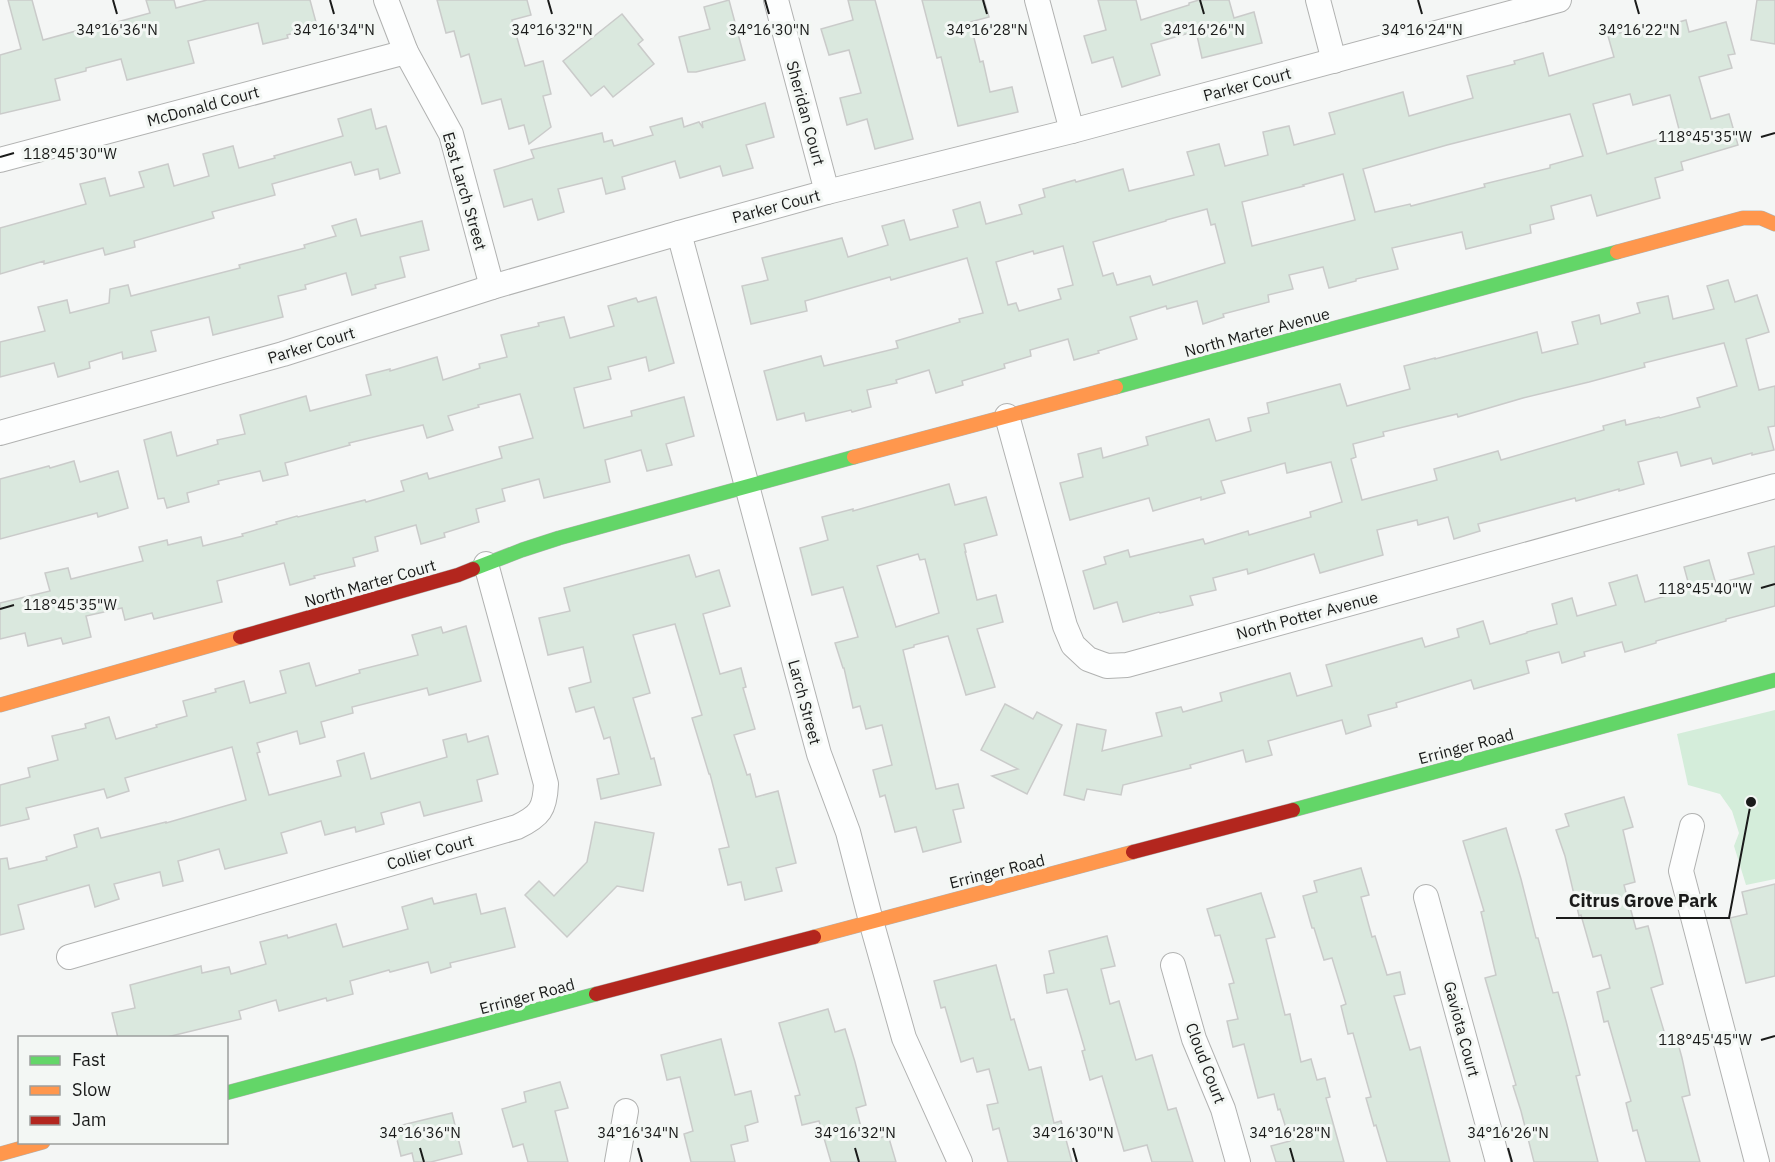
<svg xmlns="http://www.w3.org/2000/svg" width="1775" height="1162" font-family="'IBM Plex Sans',sans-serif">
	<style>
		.green { fill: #d4edda }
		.building { fill: #dae8de; stroke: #cacbca; stroke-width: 1.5; fill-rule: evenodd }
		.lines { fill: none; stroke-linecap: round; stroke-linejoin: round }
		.street-casing { stroke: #b1b2b1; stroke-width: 26 }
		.fast-casing { stroke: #b1b2b1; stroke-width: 15 }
		.slow-casing { stroke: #b1b2b1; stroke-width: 15 }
		.jam-casing { stroke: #b1b2b1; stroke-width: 15 }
		.street { stroke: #fdfefe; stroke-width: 24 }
		.fast { stroke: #63d668; stroke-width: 14 }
		.slow { stroke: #ff974d; stroke-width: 14 }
		.jam { stroke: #b3261e; stroke-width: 14 }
		.ticks { fill: none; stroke: #1a1b1a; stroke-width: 2 }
		.labels { text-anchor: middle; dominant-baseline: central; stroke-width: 6; stroke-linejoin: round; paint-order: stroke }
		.street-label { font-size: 16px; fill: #1a1b1a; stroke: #f3f7f4 }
		.ticks-label { font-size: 15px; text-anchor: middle; fill: #1a1b1a; stroke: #f3f7f4; stroke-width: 6; stroke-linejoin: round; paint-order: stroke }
		.leader { fill: none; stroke: #1a1b1a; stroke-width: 2 }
		.callout-dot { fill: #1a1b1a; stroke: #f3f7f4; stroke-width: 2 }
		.callout-label { font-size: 18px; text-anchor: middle; font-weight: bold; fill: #1a1b1a; stroke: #f3f7f4; stroke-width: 6; stroke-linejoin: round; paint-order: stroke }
	</style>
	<rect width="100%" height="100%" fill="#f4f6f5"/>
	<path class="green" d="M1775,710v169l-29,6 -12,-39 5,-13 -7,-22 -12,-17 -32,-9 -11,-51z"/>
	<g class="building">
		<path d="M8,0h24l11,40 33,-9 1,2 73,-20 -4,-13h28l2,8 31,-8h103l7,26 -30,9 1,3 -25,6 -5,-21 -70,18 6,22 -67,17 -6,-21 -35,9v3l-31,8 5,21 -60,14v-59l21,-6z"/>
		<path d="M437,0h90l4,15 -19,5 13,46 18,-5 8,33 -8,2 8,31 -22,17 -5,-19 -15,4 -8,-30 -19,5 -13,-50 -8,3 -7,-26 -8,2z"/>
		<path d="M729,0l16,60 -49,12h-8l-9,-35 31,-8 -6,-22z"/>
		<path d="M848,0h27l38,139 -38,10 -8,-30 -20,6 -7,-27 21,-5 -12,-43 -20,5 -8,-26 32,-9z"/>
		<path d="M922,0h62l5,17 -19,5 10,40 3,-1 7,31 22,-5 6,25 -60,14 -17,-69 -4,1z"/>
		<path d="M1098,0h38l5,20 48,-15v-2l10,-3h30l5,18 20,-6 8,31 -60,15 -6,-27 -45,13 9,31 -38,12 -9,-30 -21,6 -8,-27 22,-6z"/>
		<path d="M1757,0h18v44l-24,-4z"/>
		<path d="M622,14l21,26 -5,4 16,20 -41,33 -9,-11 -13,10 -28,-35z"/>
		<path d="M1686,20l3,12 37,-10 9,32 -7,1 4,13 -33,9 12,42 18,-5 9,31 -57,17 2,8 -28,8 5,20 -63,18 -6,-21 -40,11 3,13 -24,6 1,8 -65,16 -4,-17 -70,16 6,21 -42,10v2l-27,7 -6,-21 -34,8 4,14 -25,6 1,7 -46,12 1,3 -21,7 -6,-23 -30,8 -1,-3 -36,11 7,22 -39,12 1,2 -25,7 -6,-21 -38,11 1,6 -27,8 1,4 -43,13 1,4 -27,8 -7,-23 -33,10 1,3 -30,7 4,17 -19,5 -1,-2 -45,11 -2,-8 -27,7 -13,-49 57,-15 3,10 74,-18 -2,-7 64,-19 -1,-3 24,-6 -16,-55 -76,22 -1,-3 -85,24 2,10 -56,13 -9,-38 26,-6 -6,-22 80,-20 6,19 40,-12 -6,-19 22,-6 6,20 48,-13 -5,-17 27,-8 6,22 36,-10 -3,-9 26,-8 -2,-8 32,-9 1,2 47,-13 6,22 65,-16 -7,-23 32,-8 6,22 43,-11 -5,-23 26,-6 5,19 41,-11 -6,-21 74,-21 6,24 64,-18 -6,-22 48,-12 -1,-3 29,-8 6,23 65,-19 -6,-21 27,-7 2,5zM1630,94l3,11 37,-10 10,38 -73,21 -14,-50zM1570,114l13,42 -33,9v3l-66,16 1,3 -74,19 -1,-2 -35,8 -12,-43 84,-24zM1343,174l12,46 -103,26 -10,-44 62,-16 -1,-1zM1207,209l4,16 4,-1 10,39 -72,22 -3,-9 -33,9 -4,-12 -10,3 -10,-34 73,-21v-1zM1063,246l10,39 -15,4 3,10 -42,12 -3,-8 -8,2 -12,-43 37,-11 1,3z"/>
		<path d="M765,103l9,34 -28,8 7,23 -30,8 -3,-10 -40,12 -5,-17 -53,16 3,12 -19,5 -4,-16 -44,11 6,23 -26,8 -6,-21 -28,8 -10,-37 40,-12 -3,-8 71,-17 2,9 8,-2 2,6 39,-11 -3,-8 32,-9 2,9 15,-5 4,6 -1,-6z"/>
		<path d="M371,109l5,20 10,-3 14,47 -20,6 -2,-10 -23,6 -4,-13 -79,22 3,11 -63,17 2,6 -80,23 1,6 -30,8 -2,-7 -59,16v-3l-44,13v-46l86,-24 -6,-20 25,-6 5,18 34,-9 -5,-15 29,-8 6,22 35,-10 -6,-22 30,-8 6,22 36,-10 -1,-2 69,-20 -5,-17z"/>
		<path d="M356,219l5,17 61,-15 7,29 -29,7 5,20 -30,8 1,3 -24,7 -6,-22 -41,12 1,4 -28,7 5,21 -70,18 -4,-18 -58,14 5,20 -33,8 -1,-7 -33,10 1,6 -32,9 -4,-14 -54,14v-35l45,-11 -7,-24 29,-7 3,13 39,-10 1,-14 18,-4 3,11 109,-28 -1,-3 66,-17 -1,-3 32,-9 -4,-10z"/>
		<path d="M1728,280l7,22 22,-7 12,37 -23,7 13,51 16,-4v40l-7,1 6,23 -22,5v-2l-39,11 -2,-6 -30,8 -4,-14 -39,10 6,22 -25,7v-2l-43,12 -1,-3 -97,26 2,7 -26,8 -6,-22 -30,8 -1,-5 -40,10 6,25 -63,18 -6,-19 -66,20 -1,-5 -34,9 3,12 -26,6 3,9 -33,8 -1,-1 -36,10 -6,-20 -23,7 -11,-38 23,-7 -2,-7 24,-7 2,7 73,-18 2,5 43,-13 1,4 62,-18 -1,-5 32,-10 -11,-40 -44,11 -2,-10 -64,18 4,12 -24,7v-3l-48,14 -4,-13 -79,22 -10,-37 23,-6 -5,-23 23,-6 2,10 45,-13 -2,-8 63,-18 7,22 35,-10 -3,-13 21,-5 -2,-10 73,-19 7,22 63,-17 -6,-23 31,-8v1l102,-27 5,21 36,-9 -6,-22 27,-7 2,9 39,-11 -3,-10 31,-7 5,23 41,-10 -7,-23zM1724,343l13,43 -40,12 3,9 -40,11 -1,-1 -33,8 -1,-5 -22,6 1,4 -103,30 -3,-9 -64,18 3,11 -75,20 -11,-41 5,-2 -3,-13 31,-8 -1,-4 74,-18 1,3 65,-19 66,-16 56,-15 -1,-4z"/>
		<path d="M656,297l18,66 -25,8 -3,-14 -38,10 3,12 -37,9 10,40 48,-12 -1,-5 53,-14 10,39 -28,8 6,21 -25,6 -6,-21 -36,10 5,22 -66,16 -5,-19 -37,10 3,12 -29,8 3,13 -35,11 1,4 -24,7 -5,-19 -41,12 3,14 -25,7 2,8 -41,10 1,2 -25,7 -6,-22 -67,18 5,21 -68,17 -2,-6 -27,7 -3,-12 -36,8 5,21 -28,7 -2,-6 -33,8 -3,-13 -25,6v-36l50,-12 -5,-18 23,-5 3,11 72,-18 -4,-14 28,-7 1,5 33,-8 2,9 40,-10 -1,-2 35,-10 -1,-2 21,-6 1,1 67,-17 1,2 38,-11 -3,-10 26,-8 2,6 73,-21 -3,-11 34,-9 -13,-44 -42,11 1,2 -31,9 5,14 -26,8 -4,-13 -74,18 1,2 -65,18 3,12 -25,6 -3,-10 -42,10 1,3 -32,9 2,9 -22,6 -3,-10 -6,1 -14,-59 27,-8 6,24 41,-12 -1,-4 28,-6 -5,-19 66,-19 4,15 61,-16 -5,-20 24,-6v2l47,-14 6,23 37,-12 -1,-4 28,-7 -6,-22 38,-9 -1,-3 26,-6 6,21 44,-12 -6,-20 28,-8 2,4z"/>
		<path d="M74,461l6,21 38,-11 10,37 -30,9 -1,-4 -97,26v-60l49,-13 1,2z"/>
		<path d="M949,484l6,21 31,-8 11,38 -33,9 2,8h-1l12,48 19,-5 7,27 -26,7 18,58 -29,8 -18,-59 -34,9v2l-11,3 33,139 22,-5 6,24 -11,2 8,32 -38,10 -7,-25 -21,5 -10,-37 -5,2 -7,-27 19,-5 -10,-40 -16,4 -6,-23 -7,2 -9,-40h-1l-8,-25 23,-6 -15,-50 -31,8 -12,-47 28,-8 -6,-23 31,-8v2zM918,554l2,6 5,-1 14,54 -43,14 -19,-61z"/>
		<path d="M1775,546v60l-49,13v2l-70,20v2l-31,9 -3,-10 -38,10 1,4 -23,7 -3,-11 -33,9 3,12 -55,16 -3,-9 -75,23 1,4 -29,8 3,11 -25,8 -4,-14 -74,21 4,14 -26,7 -3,-12 -53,15 1,3 -68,17 -2,10 -34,-6 -3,11 -20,-5 13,-71 29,6 -4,21 60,-15 -6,-23 25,-6 2,5 39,-11 -2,-8 70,-20 7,23 35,-10 -6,-21 96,-27 3,9 34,-10 -2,-8 26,-8 7,23 37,-11v-1l30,-8 -5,-20 20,-6 5,18 39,-11 -7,-22 28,-8 8,27 45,-13 -6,-22 25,-7 7,24 38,-10 -6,-21z"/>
		<path d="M689,555l7,22 23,-7 11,36 -27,8 17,60 21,-6 5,19 -3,1 12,41 -21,6 13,40 3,-1 6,23 22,-6 18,72 -20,5 6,23 -37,9 -4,-18 -13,3 -9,-36 10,-2 -19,-73h-1l-17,-56 10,-3 -27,-91 -42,11 17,58 -17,5 18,61 3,-1 7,27 -60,14 -4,-20 22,-5 -9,-37 -6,2 -10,-32 -18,5 -7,-24 22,-6 -8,-35 -35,8 -9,-37 31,-7 -6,-23z"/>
		<path d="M466,626l15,55 -52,14 -2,-7 -75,19 1,6 -32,9 4,15 -25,7 -3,-13 -40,12 3,9 -3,1 12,42 72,-19 -4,-15 27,-8 7,26 76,-22 -4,-17 23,-6 2,8 20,-6 10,38 -21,6 5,21 -58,15 -4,-14 -39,11 3,11 -28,8 -1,-5 -30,8 -4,-14 -40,12 6,20 -62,16 -6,-20 -41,12 5,20 -20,5 -3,-14 -46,12 5,15 -24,8 -6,-22 -71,20 6,24 -24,6v-76l7,-1 2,11 38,-9 -1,-3 31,-10 -3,-12 24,-7 3,10 65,-16v1l80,-23 -14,-53 -107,31 4,13 -22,7 -3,-9 -78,19 3,11 -29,7v-41l30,-8 -2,-9 30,-8 -6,-24 34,-8 -1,-4 24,-7 7,22 41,-12 -1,-2 31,-9 -4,-15 33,-9 -1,-3 29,-8 6,22 36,-10 -6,-22 29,-8 7,23 44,-13 -1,-3 59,-15 -6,-20 29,-8 2,6z"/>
		<path d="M1005,704l28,15 4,-7 25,13 -35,69 -35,-18 26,-7 -37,-19z"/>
		<path d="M1624,797l9,30 -10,3 12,52 -11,3 12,44 12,-3 8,30 7,28 -12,4 15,50 10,-2 6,22 8,37 -8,2 18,65h-54l-9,-32 -4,1 -7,-28 5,-2 -23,-80 -4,1 -7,-30 13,-4 -9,-33 -8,2 -12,-42 -2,1 -14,-60 -9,-26 13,-4 -4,-12z"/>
		<path d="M595,822l59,11 -11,58 -26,-5 -50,51 -42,-42 14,-14 15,15 33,-34z"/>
		<path d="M1506,828l15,51 15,59h2l15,55 5,-1 8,29 14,54 -4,1 22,86h-64l-13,-51 -8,-25 3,-1 -31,-107 11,-3 -15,-63 3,-1 -21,-70z"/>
		<path d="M1361,868l8,27 -8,2 11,40 3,-1 12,39 13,-3 5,22 -11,2 16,54 10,-3 30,115h-63l-11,-37 -2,1 -8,-28 5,-1 -18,-64 -5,1 -7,-28 5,-2 -14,-46 -8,2 -10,-32h-2l-9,-32 14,-4 -3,-11z"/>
		<path d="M1775,884v92l-29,7 -16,-65 17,-4 -5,-22z"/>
		<path d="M1261,893l14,44 -9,2 19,76 5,-1 11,48 10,-3 6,21 8,-2 5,19 -4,1 18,64h-68l-5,-16 19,-5 -10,-32 -2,1 -4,-16 -16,4 -14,-54 -11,3 -6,-26 11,-2 -9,-35 5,-1 -14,-48 -5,1 -8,-27z"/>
		<path d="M476,894l5,20 24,-6 10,39 -65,16 1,4 -20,6 -3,-11 -38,10 -1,-2 -39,11 3,13 -26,7 -1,-3 -47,13 -3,-11 -37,11 2,8 -78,19h-45l-6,-25 23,-5 -5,-23 71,-19 1,7 27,-6 2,7 35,-10 -6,-22 27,-7 1,3 48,-14 7,23 65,-18 -6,-22 30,-9 2,6z"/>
		<path d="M1107,936l8,30 -14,3 9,35 9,-3 17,59 16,-5 16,55 8,-2 17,54h-41l-5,-17 -23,6 -22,-75 -12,4 -8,-29 3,-1 -18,-61 -20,4 -3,-18 10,-2 -5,-22z"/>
		<path d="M996,965l15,55 3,-1 15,51 12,-3 13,56 7,-2 11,41h-64l-9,-34 -6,2 -6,-25 11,-2 -9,-34 -12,3 -4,-14 -12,4 -16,-55 -4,1 -7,-27z"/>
		<path d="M828,1009l7,23 10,-3 10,33 11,43 -10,3 7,27 12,-3 2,7 11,-4 8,27h-65l-12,-41 -17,4 -7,-29 5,-1 -21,-72z"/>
		<path d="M721,1039l14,56 16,-4 7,31 -13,4 3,15 -17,4 4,17h-44l-7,-28 9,-3 -13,-54 -13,3 -6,-25z"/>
		<path d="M560,1082l8,26 -13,3 13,51h-40l-5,-18 -10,3 -11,-38 24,-7 -2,-10z"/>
		<path d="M452,1113l10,41 -31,8h-17l-2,-9 -11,3 -7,-29z"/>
	</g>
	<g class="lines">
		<defs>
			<g id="street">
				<path d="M386,0l20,52 45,82 41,153"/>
				<path d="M776,0l51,192"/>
				<path d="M1037,0l35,131"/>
				<path d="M1318,0l16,61"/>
				<path d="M0,160l406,-108"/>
				<path d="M679,233l140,521 29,78 23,89 33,117 56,124"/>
				<path d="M1007,416l58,210 8,19 15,14 19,7 20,-1 648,-179"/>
				<path d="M0,433l283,-79 209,-67 187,-54 148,-41 245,-61 487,-131"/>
				<path d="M1692,826l-11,45 76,291"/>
				<path d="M1426,897l72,265"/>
				<path d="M69,957l448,-130c23,-11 28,-18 29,-43l-60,-220"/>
				<path d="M1173,965l21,74 29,70 15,53"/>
				<path d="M617,1162l9,-51"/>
			</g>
			<g id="fast">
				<path d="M1116,387l501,-135"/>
				<path d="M473,569l49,-19 37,-12 295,-81"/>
				<path d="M1293,810l482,-130"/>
				<path d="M226,1093l370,-99"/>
			</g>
			<g id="slow">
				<path d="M1617,252l126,-34h18l14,6"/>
				<path d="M854,457l262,-70"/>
				<path d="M0,705l240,-68"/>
				<path d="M814,937l319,-85"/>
				<path d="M0,1154l43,-12"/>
			</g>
			<g id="jam">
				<path d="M240,637l218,-62 15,-6"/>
				<path d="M1133,852l160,-42"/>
				<path d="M596,994l218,-57"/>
			</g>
		</defs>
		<use href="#street" class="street-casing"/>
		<use href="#fast" class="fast-casing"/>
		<use href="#slow" class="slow-casing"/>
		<use href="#jam" class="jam-casing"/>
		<use href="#street" class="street"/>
		<use href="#fast" class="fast"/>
		<use href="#slow" class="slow"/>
		<use href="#jam" class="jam"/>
	</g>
	<path class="ticks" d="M113,0l4,14M330,0l4,14M548,0l4,14M765,0l4,14M983,0l4,14M1200,0l4,14M1418,0l4,14M1635,0l4,14M1761,137l14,-4M0,157l14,-4M1761,588l14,-4M0,609l14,-4M1761,1040l14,-4M420,1148l4,14M638,1148l4,14M855,1148l4,14M1073,1148l4,14M1290,1148l4,14M1508,1148l4,14"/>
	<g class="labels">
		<g class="street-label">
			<text transform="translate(1247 84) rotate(-15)">Parker Court</text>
			<text transform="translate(203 106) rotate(-15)">McDonald Court</text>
			<text transform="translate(806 113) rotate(75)">Sheridan Court</text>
			<text transform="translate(465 191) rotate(74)">East Larch Street</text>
			<text transform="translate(776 206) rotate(-15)">Parker Court</text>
			<text transform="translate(1257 332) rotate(-15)">North Marter Avenue</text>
			<text transform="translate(311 345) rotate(-17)">Parker Court</text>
			<text transform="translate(370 583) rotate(-16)">North Marter Court</text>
			<text transform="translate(1307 615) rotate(-15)">North Potter Avenue</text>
			<text transform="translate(805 702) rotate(75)">Larch Street</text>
			<text transform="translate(1466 746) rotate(-15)">Erringer Road</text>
			<text transform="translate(430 852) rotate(-16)">Collier Court</text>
			<text transform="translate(997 871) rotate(-14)">Erringer Road</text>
			<text transform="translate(527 996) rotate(-15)">Erringer Road</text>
			<text transform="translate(1462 1029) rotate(75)">Gaviota Court</text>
			<text transform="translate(1206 1063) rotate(69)">Cloud Court</text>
		</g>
	</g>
	<g class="ticks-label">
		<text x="117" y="35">34°16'36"N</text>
		<text x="334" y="35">34°16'34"N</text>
		<text x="552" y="35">34°16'32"N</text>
		<text x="769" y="35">34°16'30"N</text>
		<text x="987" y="35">34°16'28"N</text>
		<text x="1204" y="35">34°16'26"N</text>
		<text x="1422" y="35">34°16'24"N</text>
		<text x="1639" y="35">34°16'22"N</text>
		<text x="1705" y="142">118°45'35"W</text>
		<text x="70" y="159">118°45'30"W</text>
		<text x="1705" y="594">118°45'40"W</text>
		<text x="70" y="610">118°45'35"W</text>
		<text x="1705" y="1045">118°45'45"W</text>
		<text x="420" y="1138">34°16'36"N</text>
		<text x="638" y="1138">34°16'34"N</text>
		<text x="855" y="1138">34°16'32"N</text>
		<text x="1073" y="1138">34°16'30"N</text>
		<text x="1290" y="1138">34°16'28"N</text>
		<text x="1508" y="1138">34°16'26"N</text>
	</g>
	<path class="leader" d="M1751 802L1729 918H1556"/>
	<circle class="callout-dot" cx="1751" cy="802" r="6"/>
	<g class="callout-label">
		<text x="1643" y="907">Citrus Grove Park</text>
	</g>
	<rect x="18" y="1036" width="210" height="108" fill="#f3f7f4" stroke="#9c9f9d" stroke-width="1.5"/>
	<rect x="30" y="1056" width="30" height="9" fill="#63d668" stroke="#9c9f9d" stroke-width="1.5"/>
	<text x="72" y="1066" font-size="18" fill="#1a1b1a">Fast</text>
	<rect x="30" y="1086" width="30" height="9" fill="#ff974d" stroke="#9c9f9d" stroke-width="1.5"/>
	<text x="72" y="1096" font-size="18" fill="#1a1b1a">Slow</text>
	<rect x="30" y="1116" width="30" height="9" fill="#b3261e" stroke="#9c9f9d" stroke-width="1.5"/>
	<text x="72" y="1126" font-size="18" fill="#1a1b1a">Jam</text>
</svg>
